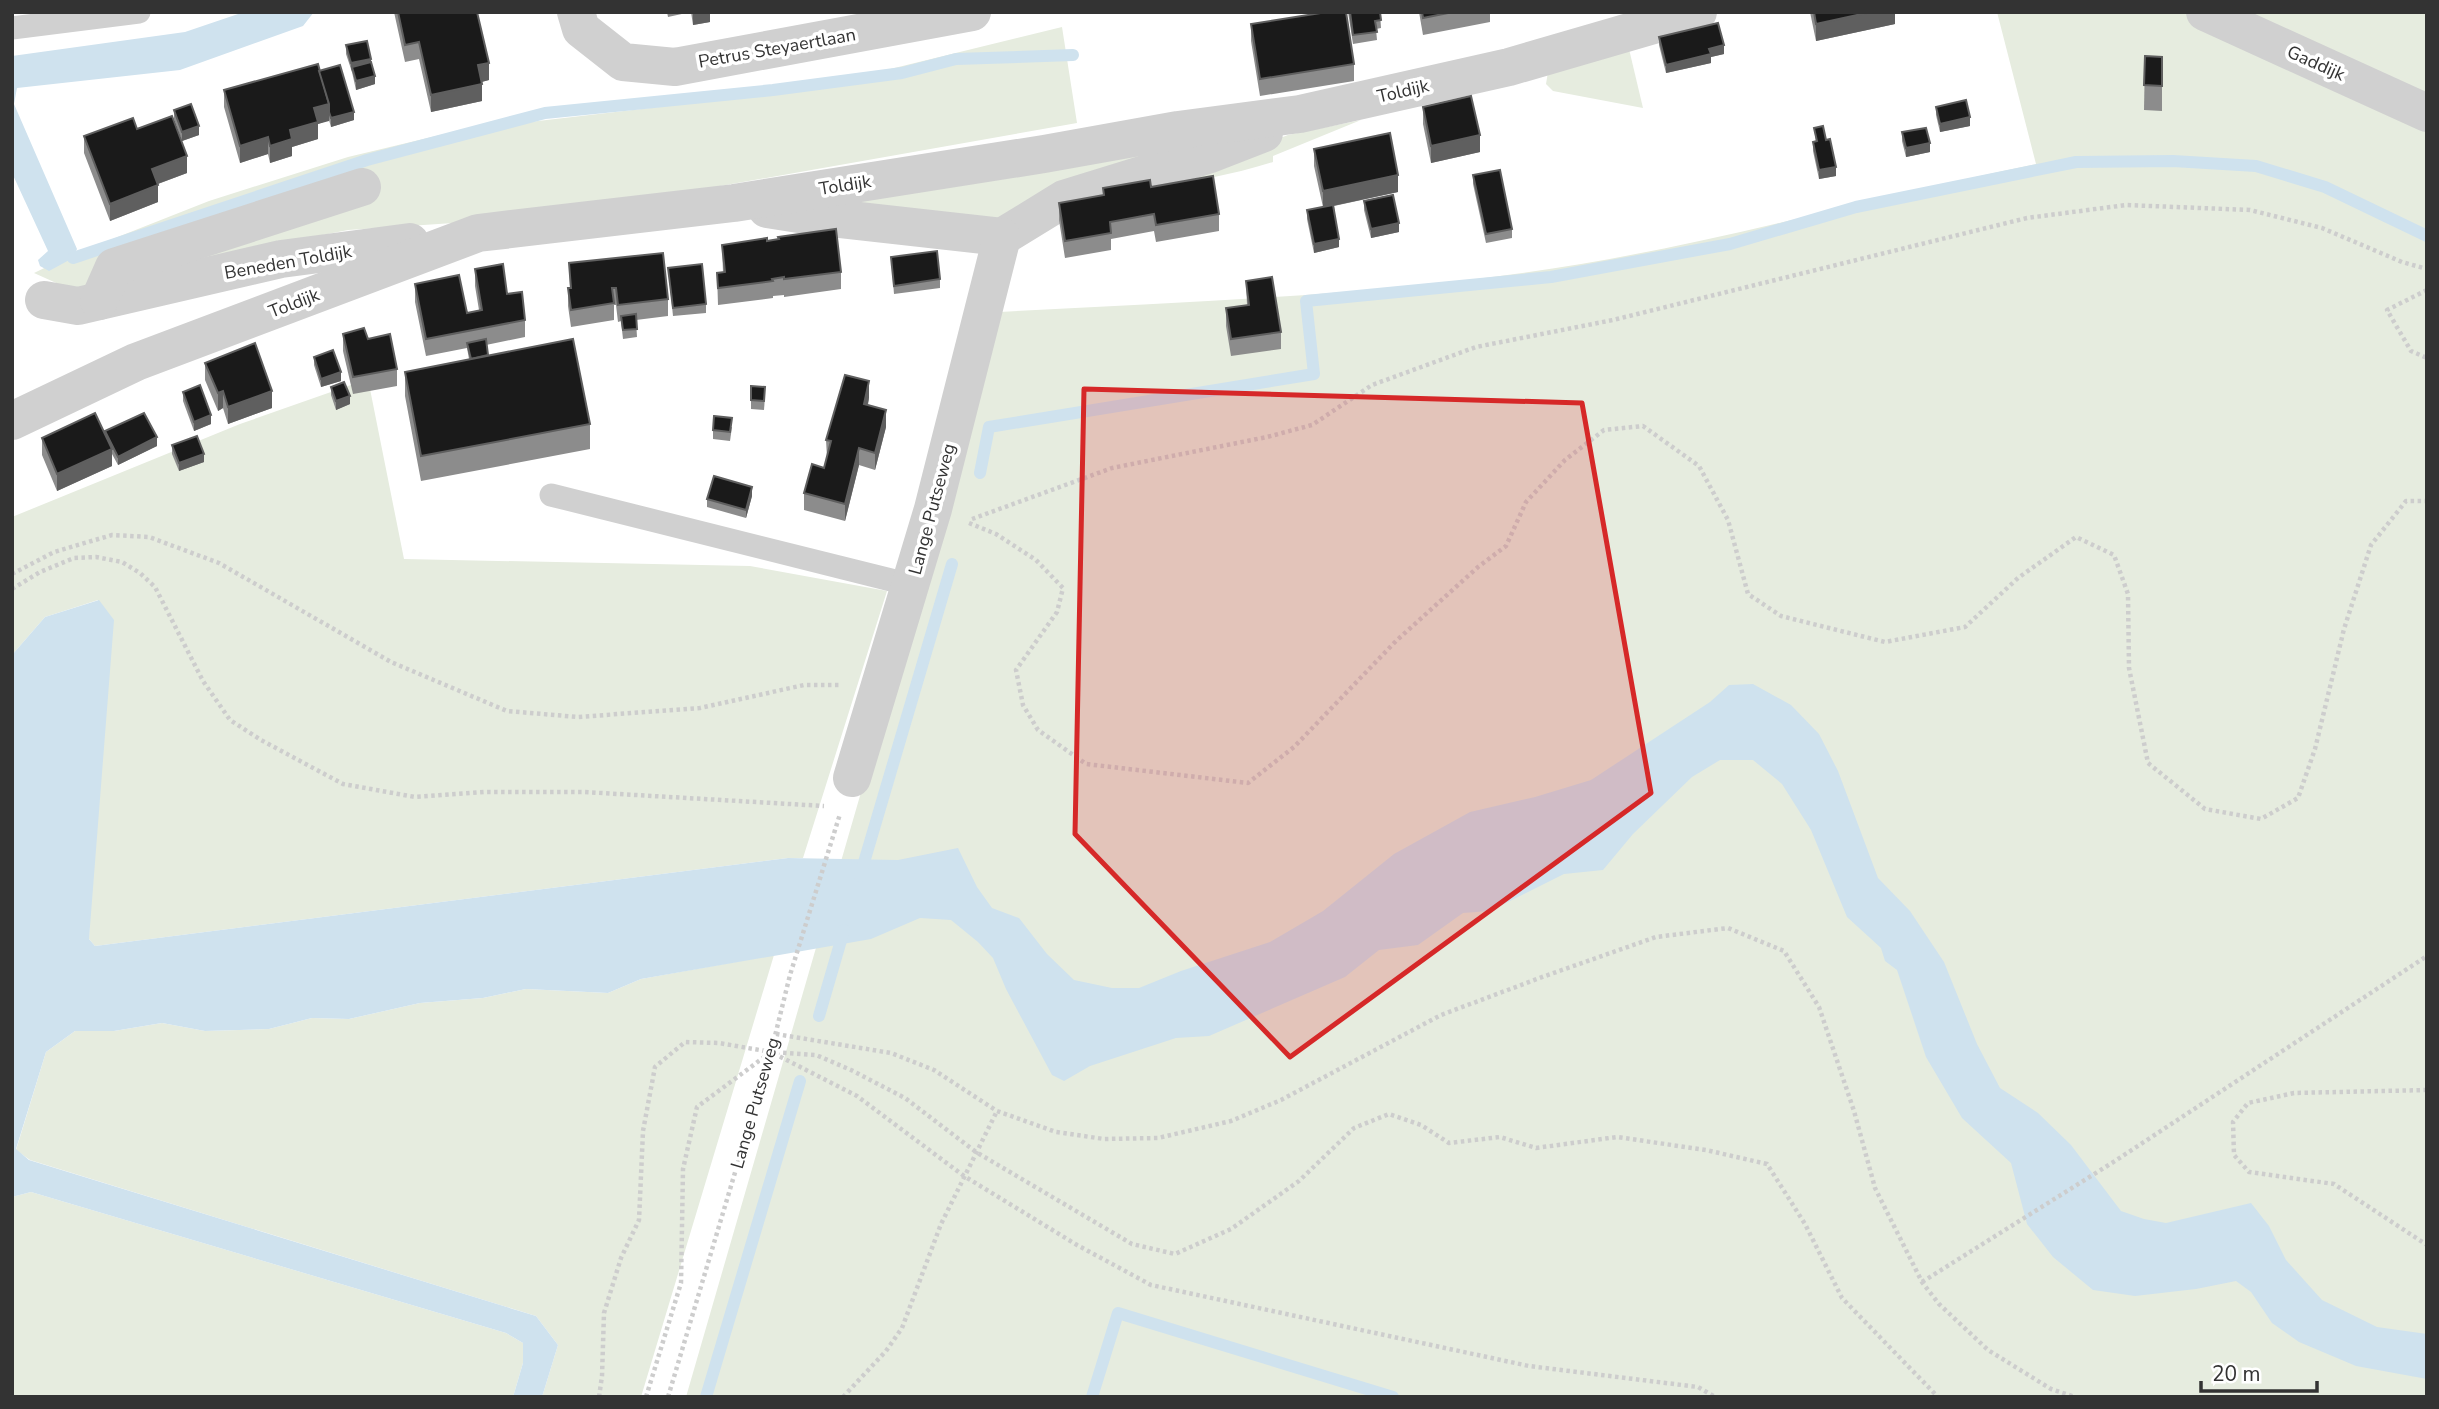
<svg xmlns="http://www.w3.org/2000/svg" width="2439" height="1409" font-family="'Nunito Sans',sans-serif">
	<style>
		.green { fill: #e6ecdf }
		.water { fill: #cfe2ee }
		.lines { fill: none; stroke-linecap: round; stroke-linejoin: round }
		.stream { stroke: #cfe2ee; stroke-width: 12 }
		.path { stroke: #cdcdcd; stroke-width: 4.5; stroke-dasharray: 3.5 3.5; stroke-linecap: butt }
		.service { stroke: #d0d0d0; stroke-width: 23 }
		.minor { stroke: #d0d0d0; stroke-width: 38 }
		.wall { fill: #8c8c8c }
		.shaded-wall { fill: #5f5f5f }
		.building { fill: #1a1a1a; stroke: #5f5f5f; stroke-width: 2 }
		.marked { fill: #d62828; fill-opacity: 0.2; stroke: #d62828; stroke-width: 5; stroke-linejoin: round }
		.labels { text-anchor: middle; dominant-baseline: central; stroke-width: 7; stroke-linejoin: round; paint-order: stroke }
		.street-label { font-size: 18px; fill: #333; stroke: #fff }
	</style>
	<rect width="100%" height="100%" fill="#fff"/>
	<g class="green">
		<path d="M1997,12h188l242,113v1272h-1741l314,-1085c194,-11 389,-16 581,-48 153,-26 303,-69 455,-100z"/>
		<path d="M2243,12h184v81z"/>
		<path d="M1062,27l15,96 -532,94 -197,13 -91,18 -183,43 -40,-18 33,-16 142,-56 139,-44 113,-27 310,-36 107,-22z"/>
		<path d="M1629,49l14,59 -90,-17 -7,-7 2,-12z"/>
		<path d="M1361,120l-88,36v6c-41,13 -84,20 -126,29l56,-24 85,-32z"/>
		<path d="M1245,132l-245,90 -208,-19z"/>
		<path d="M368,379l36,180 346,7 137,25 -84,267h-15l-693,88 -6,-7 9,-339 -53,17 -33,38v-138l228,-93z"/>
		<path d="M774,955l-133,442h-99l16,-52 -22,-29 -506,-156 -14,-10 30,-98 29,-21h39l48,-8 43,8 64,-2 43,-11 37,1 71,-16 63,-5 43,-9 82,4 33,-14z"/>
		<path d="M31,1192l475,141 17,10v20l-10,34h-501v-200z"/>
	</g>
	<g class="water">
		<path d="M244,12h70l-11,14 -123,44 -163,18 -3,16 63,145 -4,9 -24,13 -9,-5 -2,-6 10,-9 -36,-78v-117l173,-24z"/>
		<path d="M99,600l15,20 -25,319 6,7 693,-88 110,2 60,-12 19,39 15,21 27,10 28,36 27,26 38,8h27l42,-17 89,-29 53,-31 71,-57 76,-42 65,-15 56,-17 119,-78 19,-17 24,-1 38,21 28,29 19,37 40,107 32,33 34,51 33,82 23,44 38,25 33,32 50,66 23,8 22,4 85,-20 18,23 17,34 36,40 55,27 50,7v45l-71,-13 -57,-24 -27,-19 -21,-31 -15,-11 -40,8 -61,7 -42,-6 -40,-33 -26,-33 -16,-61 -49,-45 -36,-61 -29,-87 -12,-9 -4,-13 -34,-31 -36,-87 -29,-46 -29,-24h-33l-28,17 -59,57 -30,36 -39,4 -74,37 -27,2 -45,32 -39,5 -34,27 -136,59 -33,2 -86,28 -26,15 -12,-6 -46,-86 -13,-31 -15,-16 -27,-22 -31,-2 -49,21 -230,40 -33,14 -82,-4 -43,9 -63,5 -71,16 -37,-1 -43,11 -64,2 -43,-8 -48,8h-39l-29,21 -30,97 13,11 507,156 22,29 -16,52h-29l10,-34v-20l-17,-10 -475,-141 -19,5v-542l33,-38z"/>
	</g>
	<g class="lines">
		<g class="stream">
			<path d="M73,258l294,-98 178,-47 228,-23 129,-17 54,-14 117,-4"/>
			<path d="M980,473l9,-46 325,-53 -8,-73 245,-24 179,-33 126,-37 220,-45 97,-1 83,5 69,21 102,49"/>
			<path d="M860,876l92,-312"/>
			<path d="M819,1016l25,-86"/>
			<path d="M706,1397l94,-316"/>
			<path d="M1092,1397l26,-84 275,84"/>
		</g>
		<g class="path">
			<path d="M2427,290l-40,20 24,41 16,7"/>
			<path d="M972,519l140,-51 155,-31 45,-12 60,-40 104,-38 137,-27 414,-102 99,-13 124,5 72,18 80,34 25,7"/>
			<path d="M969,523l27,11 40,26 27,28 -6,24 -41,58 7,35 15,25 48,34 162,19 46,-36 102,-106 82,-74 28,-21 20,-44 39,-42 39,-30 39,-4 56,40 29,54 20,74 33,22 104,26 80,-15 53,-49 58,-41 38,18 14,39 1,74 19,95 57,46 56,10 37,-21 17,-49 29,-120 27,-84 35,-44h21"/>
			<path d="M12,574l42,-22 58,-17 37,2 70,26 172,99 116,49 71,6 122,-9 104,-23h36"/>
			<path d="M12,589l28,-17 34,-14 22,-1 26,5 18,11 15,14 48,94 27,39 31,20 82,44 72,13 69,-5h100l240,14"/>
			<path d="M776,1034l115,19 43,17 63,41 59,21 48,7 54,-1 73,-17 50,-21 160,-85 104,-39 111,-39 72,-9 56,23 35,56 35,104 21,77 47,94 17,22 49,46 63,39 24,8"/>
			<path d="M2427,1090l-133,3 -46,10 -15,19 1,33 15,17 85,12 93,61"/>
			<path d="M1922,1282l193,-121 312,-205"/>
			<path d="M599,1397l3,-21 2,-63 17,-55 18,-38 4,-89 12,-64 30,-25 34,1 52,9 45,3 35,15 54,28 71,54 156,92 43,10 56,-25 68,-48 55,-53 35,-14 32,11 28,18 51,-6 36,11 81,-11 89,13 61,14 38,60 37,74 96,99"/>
			<path d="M646,1397l35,-114 2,-114 14,-62 74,-55 86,44 107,80 113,69 74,40 378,81 169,21 17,10"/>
			<path d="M668,1397l103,-345 19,-77 50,-161"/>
			<path d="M843,1397l43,-46 16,-23 39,-104 56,-113"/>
		</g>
		<g class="service">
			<path d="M12,28l127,-16"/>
			<path d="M551,495l360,90"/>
		</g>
		<g class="minor">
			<path d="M576,12l5,17 42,33 52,5 297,-55"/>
			<path d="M2205,12l222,101"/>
			<path d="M767,209l38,6 197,22 62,-38 146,-45 54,-21"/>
			<path d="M44,300l34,6 203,-47 129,-17"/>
			<path d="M99,301l15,-34 248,-80"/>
			<path d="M12,421l124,-59 342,-129 256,-30 310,-49 134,-24 122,-16 209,-47 189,-55"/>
			<path d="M852,778l81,-269 69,-272"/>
		</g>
	</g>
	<g class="wall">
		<path d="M394,12h83l12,68 -8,2 1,19 -51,11 -12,-53 -14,3z"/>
		<path d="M667,12h43v10l-17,3 -2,-13 -23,5z"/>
		<path d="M1348,12h32l1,16 -5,1 1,11 -24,4z"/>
		<path d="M1419,12h71v10l-67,13z"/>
		<path d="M1810,12h85v12l-79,17z"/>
		<path d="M1251,24l103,40v17l-94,15 -9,-55z"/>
		<path d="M1659,37l65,17 -13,3v6l-45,10 -7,-28z"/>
		<path d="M346,45l25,17 4,22 -19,6 -4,-18 -6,-18z"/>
		<path d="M2145,56l17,1v54l-18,-1z"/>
		<path d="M319,71l35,49 -23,7 -2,-7 -11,4v15l-26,8v9l-22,7 -2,-9 -28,9 -16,-56v-17z"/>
		<path d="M1423,107l57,45 -49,11 -8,-39z"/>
		<path d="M1936,107l34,19 -30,6 -4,-17z"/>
		<path d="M174,110l25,25 -17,6 -8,-22z"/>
		<path d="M1814,128l12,12 10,36 -17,3 -6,-28v-9h3z"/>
		<path d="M137,129l50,44 -29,11v18l-48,19 -26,-68v-17z"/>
		<path d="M1902,132l28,20 -24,5 -4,-16z"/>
		<path d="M1314,149l84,43 -64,14 5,41 -25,6 -7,-34v-9l16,-3 -9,-41z"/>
		<path d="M1473,175l39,54v9l-26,5 -13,-59z"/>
		<path d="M1151,187l68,27v17l-63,11 -2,-11 -43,8v11l-46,8 -6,-38v-17l44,-8v-7z"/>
		<path d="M1364,201l35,31 -28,6 -7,-28z"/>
		<path d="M767,241l74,31v17l-57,8v-2l-11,1v2l-55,7 -1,-32 6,-1 -1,-27z"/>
		<path d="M891,257l49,22v9l-46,6z"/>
		<path d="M569,263l99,36v17l-32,4 1,17 -14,2 -2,-18 -3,1 -2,-17h-2v15l-43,7 -3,-21v-18h2z"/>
		<path d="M668,268l38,36v9l-33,3z"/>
		<path d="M475,269l32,25 18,26v17l-39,8 2,10 102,69v25l-169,32 -16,-85v-24l64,-13 -2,-11 -41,8 -11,-54v-18l52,29 12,-3 -4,-24z"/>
		<path d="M1246,281l35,51v17l-50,7 -5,-30v-18l21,-3z"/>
		<path d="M343,334l25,5 29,30v17l-44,8 -10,-43z"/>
		<path d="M314,357l27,24 -20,6 -7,-22z"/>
		<path d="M205,363l67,45 -44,16 -5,-16 -5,3 -13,-31z"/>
		<path d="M751,386l14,10 -1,14 -13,-1z"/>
		<path d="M331,387l19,17 -14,6 -5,-15z"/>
		<path d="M183,392l28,32 -17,7 -11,-30z"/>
		<path d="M869,398l-1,7 18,22 -11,43 -16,-5 -14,56 -41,-11v-17l20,-25 3,-11 -1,-17z"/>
		<path d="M732,427l-2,14 -17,-2v-9z"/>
		<path d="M105,431l52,15 -39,19 -6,-11v12l-55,25 -15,-36v-17l63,-4z"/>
		<path d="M172,445l32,17 -25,9 -7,-17z"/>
		<path d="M752,496l-6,22 -39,-11v-8z"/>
	</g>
	<g class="shaded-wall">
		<path d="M693,12h17v10l-17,3z"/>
		<path d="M1871,12h24v12l-79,17v-17z"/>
		<path d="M1724,45v9l-13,3v6l-45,10v-8l43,-16z"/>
		<path d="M371,59v9l-19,-1 -1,5v-9z"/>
		<path d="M489,63v17l-11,3v-18z"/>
		<path d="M375,76v8l-19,6v-9z"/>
		<path d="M482,84v17l-51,11v-17z"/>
		<path d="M329,104v17l-11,3v15l-26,8v9l-22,7v-17l20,-16 24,-22z"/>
		<path d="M354,112v8l-23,7v-9z"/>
		<path d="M1970,117v9l-30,6v-8z"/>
		<path d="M199,126v9l-17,6v-9z"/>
		<path d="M1480,135v17l-49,11v-17z"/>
		<path d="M268,137v17l-28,9v-17z"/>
		<path d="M1930,143v9l-24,5v-9z"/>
		<path d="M187,156v17l-35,13v-17z"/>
		<path d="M1836,167v9l-17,3v-9z"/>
		<path d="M1398,175v17l-75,16v-17z"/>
		<path d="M158,185v17l-48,19v-17z"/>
		<path d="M1399,223v9l-28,6v-9z"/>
		<path d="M1339,239v8l-25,6v-9z"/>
		<path d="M341,372v9l-20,6v-8z"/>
		<path d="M869,381v17l-5,23v-17z"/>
		<path d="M223,391v17l-5,3v-18z"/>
		<path d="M272,391v17l-44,16v-17z"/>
		<path d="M350,396v8l-14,6v-9z"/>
		<path d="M886,410v17l-11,43v-17z"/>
		<path d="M211,415v9l-17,7v-9z"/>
		<path d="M157,437v9l-39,19v-8z"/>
		<path d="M859,448v17l-14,56v-17z"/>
		<path d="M112,449v17l-55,25v-17z"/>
		<path d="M204,454v8l-25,9v-8z"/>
		<path d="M752,487v9l-6,22v-8z"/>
	</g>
	<g class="building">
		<path d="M398,12h79l12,51 -11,2 4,19 -51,11 -12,-53 -14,3z"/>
		<path d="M1327,12h19l8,52 -94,15 -9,-55z"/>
		<path d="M1350,12h30l1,8 -6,1 2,11 -24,3z"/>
		<path d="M1422,12h31l-30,6z"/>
		<path d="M1814,12h57l-55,12z"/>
		<path d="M1718,23l6,22 -15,4 2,5 -45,11 -7,-28z"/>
		<path d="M367,41l4,18 -20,4 -5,-18z"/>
		<path d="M2145,56l17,1v29l-18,-1z"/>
		<path d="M371,62l4,14 -19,5 -4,-14z"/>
		<path d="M318,64l11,40 -15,4 4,14 -28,8 2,9 -22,7 -2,-9 -28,9 -16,-56z"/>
		<path d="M340,65l14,47 -23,6 -2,-6v-8l-10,-33z"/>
		<path d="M1471,96l9,39 -49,11 -8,-39z"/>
		<path d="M1966,100l4,17 -30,7 -4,-17z"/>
		<path d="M191,104l8,22 -17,6 -8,-22z"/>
		<path d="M172,116l15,40 -35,13 6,16 -48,19 -26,-68 49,-18 4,11z"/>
		<path d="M1823,126l3,14 4,-1 6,28 -17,3 -6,-28 4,-1 -3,-13z"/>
		<path d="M1926,128l4,15 -24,5 -4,-16z"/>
		<path d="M1390,133l8,42 -75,16 -9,-42z"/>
		<path d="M1500,170l12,59 -26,5 -13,-59z"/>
		<path d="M1213,176l6,38 -63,11 -2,-11 -44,8 1,11 -46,8 -6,-38 45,-8 -1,-7 47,-8 1,7z"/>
		<path d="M1393,195l6,28 -28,6 -7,-28z"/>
		<path d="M1333,205l6,34 -25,5 -7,-34z"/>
		<path d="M836,229l5,43 -57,7v-2l-12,2 1,2 -55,7 -1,-15 8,-1 -3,-27 45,-7v3l12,-2 -1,-2z"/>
		<path d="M937,251l3,28 -46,7 -3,-29z"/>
		<path d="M663,253l5,46 -50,6 -2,-17h-4l2,15 -43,7 -3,-22h3l-2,-25z"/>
		<path d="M503,264l4,30 15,-2 3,28 -99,19 -11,-55 44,-9 8,38 15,-3 -7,-41z"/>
		<path d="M702,264l4,40 -33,4 -5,-40z"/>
		<path d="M1272,277l9,55 -50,7 -5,-31 23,-3 -3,-24z"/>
		<path d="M636,314l1,15 -14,1 -2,-14z"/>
		<path d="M364,328l4,11 22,-5 7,35 -44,8 -10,-43z"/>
		<path d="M486,339l2,16 -17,4 -4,-16z"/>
		<path d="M573,339l17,85 -169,32 -16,-84z"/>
		<path d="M255,343l17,48 -44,16 -5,-16 -5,2 -13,-30z"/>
		<path d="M333,350l8,22 -20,7 -7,-22z"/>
		<path d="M845,375l24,6 -5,23 22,6 -11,43 -16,-5 -14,56 -41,-11 8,-29 12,4 7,-27 -5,-1z"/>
		<path d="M344,382l6,14 -14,5 -5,-14z"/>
		<path d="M200,385l11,30 -17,7 -11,-30z"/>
		<path d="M751,386l14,1 -1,14 -13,-1z"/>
		<path d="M95,413l17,36 -55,25 -15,-36z"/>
		<path d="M144,413l13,24 -39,20 -13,-26z"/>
		<path d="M714,416l18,2 -2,14 -17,-2z"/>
		<path d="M197,436l7,18 -25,9 -7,-18z"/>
		<path d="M714,476l38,11 -6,23 -39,-11z"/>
	</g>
	<path class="marked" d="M1084,389l498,14 69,390 -361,264 -215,-223z"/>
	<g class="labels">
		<g class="street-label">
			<text transform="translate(777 48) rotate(-10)">Petrus Steyaertlaan</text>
			<text transform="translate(2316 63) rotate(24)">Gaddijk</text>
			<text transform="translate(1403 91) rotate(-13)">Toldijk</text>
			<text transform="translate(845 185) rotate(-9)">Toldijk</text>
			<text transform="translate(288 262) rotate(-10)">Beneden Toldijk</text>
			<text transform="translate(294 303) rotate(-21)">Toldijk</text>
			<text transform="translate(932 509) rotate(-75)">Lange Putseweg</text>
			<text transform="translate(755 1103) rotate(-74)">Lange Putseweg</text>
		</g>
	</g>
	<rect width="2439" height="1409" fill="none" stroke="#333333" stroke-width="28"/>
	<path d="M2201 1381v10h116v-10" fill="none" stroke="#333333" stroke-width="3.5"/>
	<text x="2212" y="1381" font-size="21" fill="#333333" stroke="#ffffff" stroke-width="5" paint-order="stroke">20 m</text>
</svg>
